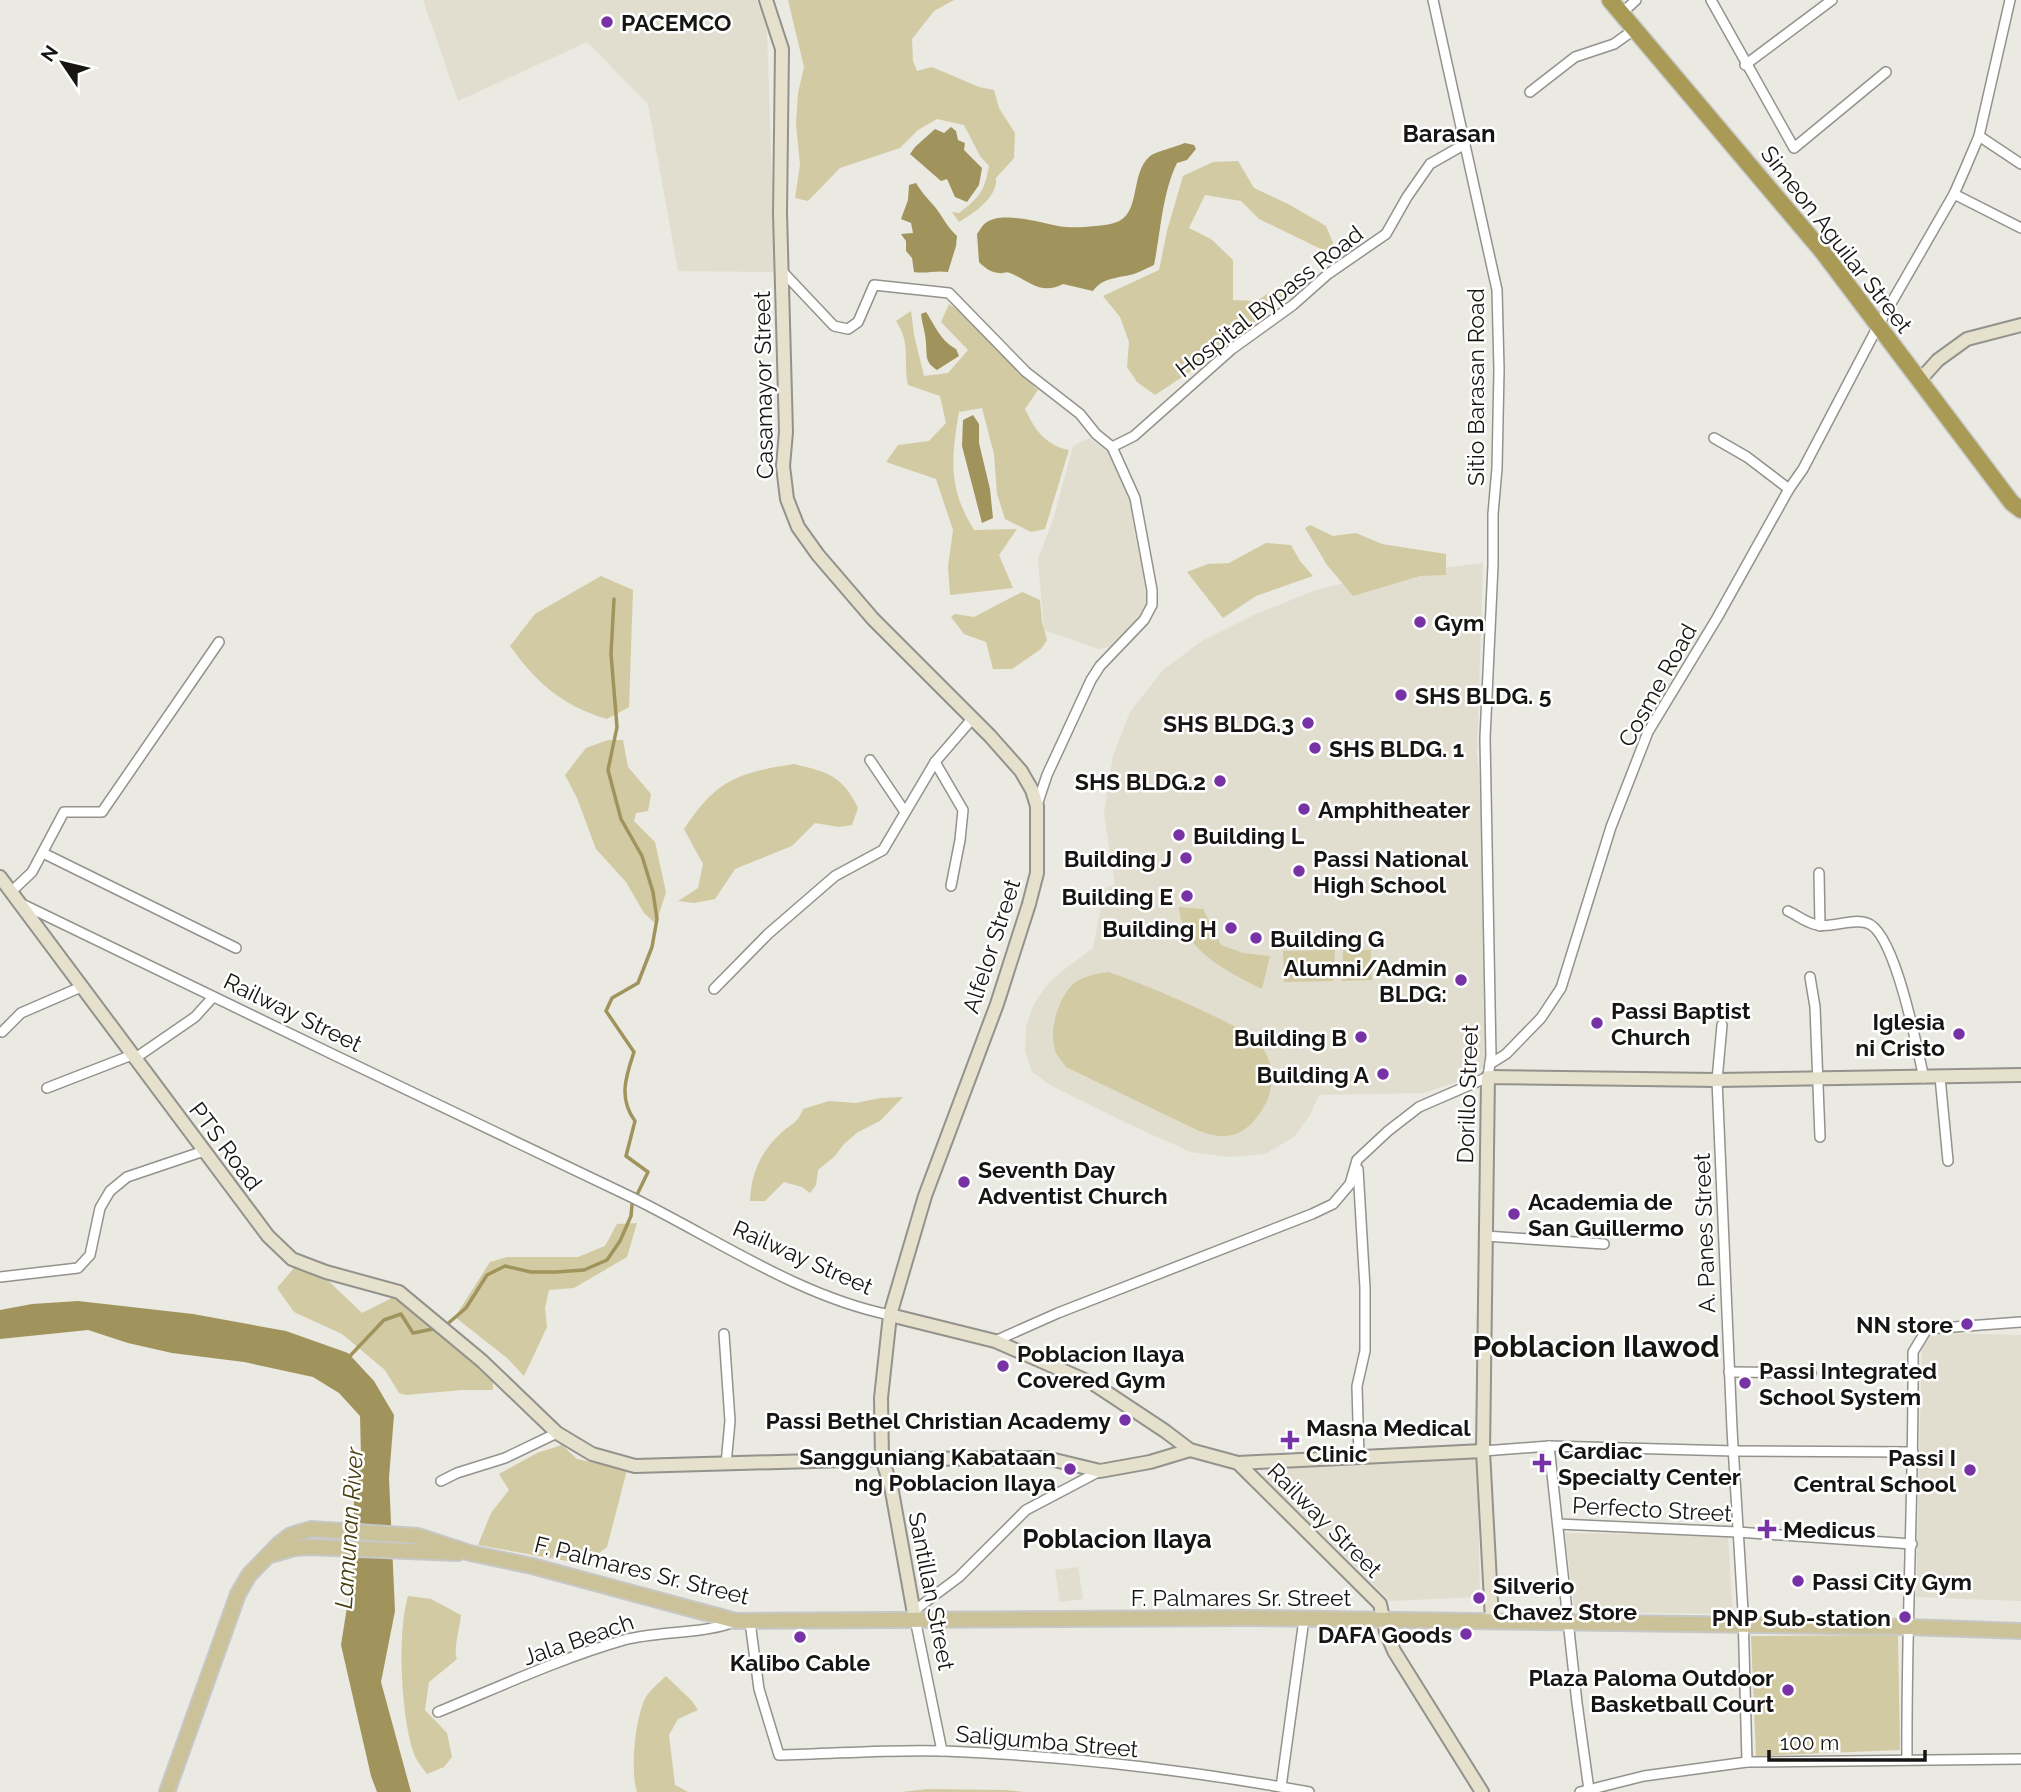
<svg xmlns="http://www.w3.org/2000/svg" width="2021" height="1792" font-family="Raleway,sans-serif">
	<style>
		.built { fill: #e1ded0 }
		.green { fill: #d2caa3 }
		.water { fill: #a0945c }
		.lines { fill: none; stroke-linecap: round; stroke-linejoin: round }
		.stream { stroke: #a0945c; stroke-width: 3.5 }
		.street-casing { stroke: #93928c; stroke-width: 12 }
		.secondary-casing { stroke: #93928c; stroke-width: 16 }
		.primary-casing { stroke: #c7c7c6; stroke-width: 18 }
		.highway-casing { stroke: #c7c7c6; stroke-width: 19 }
		.street { stroke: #fff; stroke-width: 9 }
		.secondary { stroke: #e5e1cc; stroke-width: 12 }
		.primary { stroke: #cbc299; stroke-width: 14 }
		.highway { stroke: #a99a55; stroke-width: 16 }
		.poi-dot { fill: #7732a6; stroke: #fff; stroke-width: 2.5 }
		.labels { text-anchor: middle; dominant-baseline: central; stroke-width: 5; stroke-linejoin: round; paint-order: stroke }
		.poi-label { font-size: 23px; font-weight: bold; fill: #161513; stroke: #fff; text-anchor: start }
		.street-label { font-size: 23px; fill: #161513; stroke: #fff }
		.neighbourhood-label { font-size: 24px; font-weight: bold; fill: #161513; stroke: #fff }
		.water-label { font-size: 24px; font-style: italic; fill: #494012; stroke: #fff }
		.quarter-label { font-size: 26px; font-weight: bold; fill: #161513; stroke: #fff }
		.district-label { font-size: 30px; font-weight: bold; fill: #161513; stroke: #fff }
	</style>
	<rect width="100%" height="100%" fill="#eae9e2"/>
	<g class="built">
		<path d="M423,0h334l10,30 8,242 -97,-1 -30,-167 -61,-62 -129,59z"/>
		<path d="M1089,438l19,14 24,53 3,31 14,56 -2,14 -13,19 -19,21 -16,3 -55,-19 -6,-71 16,-42 19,-71z"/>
		<path d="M1483,563l-6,190 6,75 3,137 -2,39 2,7 -1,56 -31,16 -30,10 -105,2 -9,20 -16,22 -29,17 -37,3 -37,-5 -54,-24 -85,-42 -20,-14 -7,-21 1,-24 8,-23 12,-18 15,-14 32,-24 12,-60 10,-3 -11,-71 9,-59 17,-43 33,-42 39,-29 52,-26 65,-26 64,-14z"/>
		<path d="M1932,1333l89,2v266l-105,-4 6,-255z"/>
		<path d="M1477,1457l3,140 -90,4 -127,-125 5,-11z"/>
		<path d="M1565,1533l163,2 5,79 -158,-2z"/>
		<path d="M1078,1567l5,32 -23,3 -5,-32z"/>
	</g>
	<g class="green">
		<path d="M788,0h166l-20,11 -22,28 1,22 4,10 15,-4 47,20 15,3 5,18 16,25 -1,25 -18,20c2,19 -22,35 -37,44l-7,-10 7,1c21,-16 25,-21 30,-47l-9,-10 -16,-31 -27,-6 -19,11 -18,18 -60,20 -32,33 -13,-3 5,-33 -4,-42 2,-30 6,-26z"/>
		<path d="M1238,161l16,27 36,17 36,21 10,24 -11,1 -66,-32 -18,-18 -36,-6 -16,33 22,11 22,21v40l23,1 49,-30c-41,49 -96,89 -150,124l-18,-13 -10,-15 2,-25 -9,-25 -17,-21 56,-26 8,-39 16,-55 30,-14z"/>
		<path d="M949,304l31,21 28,36 30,29 -13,19c10,21 20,36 44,41l-24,79 -14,3 -26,-13 -8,-25 -3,-40 -12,-46 -23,4c-8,47 -11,76 15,118l43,-1 -18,26 14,33 -63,7 -2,-28 5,-37 -17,-51 -50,-17 12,-17 31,-4 17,-18 -6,-27 -32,-11c-5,-25 3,-42 -12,-64l15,-10 3,24 10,41 24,-3 20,-23 -27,-28z"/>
		<path d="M1310,525l23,11 23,-3 26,11 64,10v21l-26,1 -67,20 -26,-31 -22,-37z"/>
		<path d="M1266,543l25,2 9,16 13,15 -57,20 -33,22 -36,-46 21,-8 21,-1z"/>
		<path d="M601,576l32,14 -4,117 -22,12c-45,-13 -71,-37 -97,-73l25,-32z"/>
		<path d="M1022,592l18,8 2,22 5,18 -6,9 -29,20h-19l-7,-27 -22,-8 -13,-17 4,-3 19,3z"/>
		<path d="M608,740h15l5,27 23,27 -3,17 -12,2 -2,8 21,21 7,32 4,18 -10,32 -12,-11 -18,-31 -30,-33 -19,-51 -12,-23 21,-27z"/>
		<path d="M794,764c34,8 49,12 64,44l-6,17 -13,2 -24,-4 -23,23 -57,23 -20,30 -21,4 -16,-2 20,-13 5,-24 -19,-35c33,-50 53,-56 110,-65z"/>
		<path d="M1179,907l24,2 18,36 22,8 27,3 -8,33c-33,-17 -80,-38 -83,-82z"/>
		<path d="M1335,950l-2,31 -49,1 -1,-31z"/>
		<path d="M1343,950h28l1,30 -30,1z"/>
		<path d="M1108,972c27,8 135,53 151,71 19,23 16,52 -2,74 -6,8 -15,16 -25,18 -14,3 -25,-1 -37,-6l-129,-62c-3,-5 -8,-10 -10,-14 -8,-21 1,-52 16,-68 9,-9 25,-11 36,-13z"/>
		<path d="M903,1097l-23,24 -22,11 -14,12 -9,12 -17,14 -2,15 -6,8 -8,-6 -18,-5 -19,19h-15c1,-27 11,-50 31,-68 11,-10 16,-9 22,-24l26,-8 27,2 24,-5z"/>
		<path d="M637,1223l-10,34 -53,31 -25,2 -4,18 2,19 -23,49 -17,-18 -52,-41 35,-55 17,-5h71l27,-11 12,-22z"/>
		<path d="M294,1268l22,1 46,44 32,-16 26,13 73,71v9h-31l-56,5 -7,-2 -14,-23 -43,-36 -48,-22 -17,-24z"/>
		<path d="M562,1445l15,14 50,11 -20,77 -23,17 -106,-19 13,-32 18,-23 -10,-16 38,-21z"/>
		<path d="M408,1596l23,3 30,16c-1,12 -8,35 -4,44l-28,23 -4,28 22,23 5,24 -8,10 -17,7c-5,-7 -12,-15 -14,-23 -12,-37 -16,-118 -5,-155z"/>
		<path d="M1898,1635l2,115 -144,6 -5,-120z"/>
		<path d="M666,1676l26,25 6,9 -20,9 -9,16 6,50 13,7h-51c-7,-21 -2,-75 9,-95 5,-8 14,-15 20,-21z"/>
		<path d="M928,1789l77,1 19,2h-123z"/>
	</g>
	<g class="water">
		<path d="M951,127l5,4 2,9 7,3 -1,7 18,18 -3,17 -12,17 -12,-5 -8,-18 -6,2 -31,-27 5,-7 20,-18 9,4z"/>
		<path d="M1185,143l9,2 2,4 -9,11 -10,3c-15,31 -16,68 -23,102 -5,2 -10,5 -15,7 -16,7 -35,3 -46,19l-30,-7c-22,12 -35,-4 -53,-11 -5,-2 -6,1 -11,0 -9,-1 -14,-5 -20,-11l-2,-28c3,-4 6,-10 10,-12 17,-12 60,3 79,5 12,1 38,-1 48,-4 28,-7 15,-49 36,-67 5,-4 28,-10 35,-13z"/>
		<path d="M916,183c6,10 12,16 19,24 8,10 12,20 22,29l-1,10 -8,26c-12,-2 -22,2 -34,0l-2,-14 -6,-7v-10l-5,-7 12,-1 -2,-10 -10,-4 7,-19 1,-15z"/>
		<path d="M926,312c10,15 14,28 30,37l3,7 -22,14c-12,-8 -10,-13 -11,-26 0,-10 -4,-20 -5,-30z"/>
		<path d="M973,415l6,9v19l11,46 3,29 -11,5 -20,-77 1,-26z"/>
		<path d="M78,1301l115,13 93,17 62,22 26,28 20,34 -5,63 6,133 -14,71 30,110h-34l-6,-16 -30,-131 12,-76 1,-74 7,-39 -1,-40 -21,-23 -26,-16 -69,-15 -72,-9 -44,-10 -40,-13 -88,9v-29l32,-6z"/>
	</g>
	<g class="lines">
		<g class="stream">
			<path d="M445,1326l21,-18 21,-33 18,-9 26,6h25l28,-2 23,-10 13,-19 11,-25 1,-11 16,-33 -22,-16 9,-35c-17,-23 -9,-45 -1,-69l-28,-41 6,-13 26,-15 14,-36 5,-28 -4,-27 -11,-36 -21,-37 -13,-49 9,-43 -6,-73 3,-55"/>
			<path d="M348,1358l36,-38 17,-6 12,19 25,-5"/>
		</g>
		<defs>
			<g id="street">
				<path d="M1711,0l83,148 92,-76"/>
				<path d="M1622,13l14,-13"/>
				<path d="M1745,65l87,-65"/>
				<path d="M1530,92l45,-35 39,-13 21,-15"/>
				<path d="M1979,136l42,28"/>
				<path d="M1954,194l67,34"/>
				<path d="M782,271l52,55 14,3 10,-7 16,-37 75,8 77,79 54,42 16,20 16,13 23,51 17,92v15l-8,15 -44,46 -9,14 -44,95 -10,30"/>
				<path d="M1714,438l33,19 42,32"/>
				<path d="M1112,447l22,-11 98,-87 61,-44 35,-31 58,-40 21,-37 23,-33 35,-20"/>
				<path d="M870,760l35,52"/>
				<path d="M935,762l28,48 -3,30 -9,46"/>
				<path d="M43,853l193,95"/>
				<path d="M1819,873l1,53"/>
				<path d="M11,892l21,-20 32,-60h38l117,-170"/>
				<path d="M22,904c201,98 403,195 605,291 85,41 170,101 263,120"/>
				<path d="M1788,911c9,4 20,13 30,14 15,3 33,-7 49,-2 28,8 50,126 57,155"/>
				<path d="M1810,977l5,30 5,130"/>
				<path d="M714,989l54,-55 67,-58 48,-26 52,-88 37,-43"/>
				<path d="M1722,1025l-5,55 15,349 11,182 4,151"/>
				<path d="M2,1032l19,-19 60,-26"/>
				<path d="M134,1059l61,-42 18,-20"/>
				<path d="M1490,1064l16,-10 35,-36 20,-30 50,-161 37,-95 69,-114 72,-129 14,-20 75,-143 76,-132 11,-25 14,-33 31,-136"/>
				<path d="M1940,1077l8,84"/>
				<path d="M47,1088l85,-33"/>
				<path d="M1358,1169l7,119v63l-8,35 2,71"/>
				<path d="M1485,1236l119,8"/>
				<path d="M0,1277l78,-9 12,-13 10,-47 10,-17 17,-14 77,-26"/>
				<path d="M724,1334l6,87 -4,43"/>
				<path d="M995,1341l63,-28 254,-99 21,-10 17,-20 7,-24 31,-29 31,-24 69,-30 3,-21 -6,-318 8,-173v-51l4,-46 2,-98 -2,-80 -64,-290"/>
				<path d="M1729,1372l82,1"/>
				<path d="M1549,1446l28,257 12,87"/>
				<path d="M1483,1451l66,-5 185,5 179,1"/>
				<path d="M441,1481l16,-8 48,-15 52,-25"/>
				<path d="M1558,1524l179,8 175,12"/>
				<path d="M915,1610l44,-33 67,-67 74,-39"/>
				<path d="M915,1619l27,132"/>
				<path d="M750,1622l9,67 20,66c55,-1 111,-6 165,-4 122,5 246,19 365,41"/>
				<path d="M438,1712c61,-25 123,-54 186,-72 33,-9 84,-6 112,-19"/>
				<path d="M1907,1760c-1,-136 7,-271 6,-408l14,-23 94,-7"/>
				<path d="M1281,1787l23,-168"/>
				<path d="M1580,1792l64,-16 103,-14 274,-3"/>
			</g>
			<g id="secondary">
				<path d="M766,0l16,49 -2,164 6,219 -3,34 4,33 11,28 20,28 55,64 117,117 31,35 11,19 5,16v67l-8,31 -32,100 -72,192 -35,119 -9,83 1,61 9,27 24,133"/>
				<path d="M1919,381l19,-21 29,-21 54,-14"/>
				<path d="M0,877l268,359 24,23 34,13 73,20 83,69 75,72 35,21 43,12 247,-7 164,-1 54,13 50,-9 40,-12"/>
				<path d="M890,1315l105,26 99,43 71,47 25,19 48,13 142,141 6,28 8,19 88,141"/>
				<path d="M1238,1463l245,-12"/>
				<path d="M1492,1620l-9,-169 5,-374 229,3 304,-5"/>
			</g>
			<g id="primary">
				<path d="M270,1555l24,-7 15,-1 149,6"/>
				<path d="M167,1792l71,-198 11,-19 30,-31 12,-9 20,-6 107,7 52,17 62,13 204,55 511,-3 660,9 114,4"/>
			</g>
			<path id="highway" d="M1610,0l212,251 190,252 9,7"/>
		</defs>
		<use href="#street" class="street-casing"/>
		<use href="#secondary" class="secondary-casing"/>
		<use href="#primary" class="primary-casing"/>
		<use href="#highway" class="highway-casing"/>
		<use href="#street" class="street"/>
		<use href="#secondary" class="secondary"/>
		<use href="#primary" class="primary"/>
		<use href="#highway" class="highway"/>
	</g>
	<g class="poi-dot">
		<circle cx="607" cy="22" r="7"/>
		<circle cx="1420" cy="622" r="7"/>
		<circle cx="1401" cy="695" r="7"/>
		<circle cx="1308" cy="723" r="7"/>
		<circle cx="1315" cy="748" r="7"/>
		<circle cx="1220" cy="781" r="7"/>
		<circle cx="1304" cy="809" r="7"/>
		<circle cx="1179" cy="835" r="7"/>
		<circle cx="1186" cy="858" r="7"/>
		<circle cx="1299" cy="871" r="7"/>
		<circle cx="1187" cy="896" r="7"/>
		<circle cx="1231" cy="928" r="7"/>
		<circle cx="1256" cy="938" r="7"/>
		<circle cx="1461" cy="980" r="7"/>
		<circle cx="1597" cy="1023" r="7"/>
		<circle cx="1959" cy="1034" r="7"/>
		<circle cx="1361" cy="1037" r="7"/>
		<circle cx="1383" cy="1074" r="7"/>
		<circle cx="964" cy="1182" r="7"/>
		<circle cx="1514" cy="1214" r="7"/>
		<circle cx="1967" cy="1324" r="7"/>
		<circle cx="1003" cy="1366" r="7"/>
		<circle cx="1745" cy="1383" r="7"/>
		<circle cx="1125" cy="1420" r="7"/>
		<path d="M1286.5 1429.5h7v7h7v7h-7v7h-7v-7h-7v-7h7z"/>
		<path d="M1538.5 1452.5h7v7h7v7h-7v7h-7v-7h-7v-7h7z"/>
		<circle cx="1070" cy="1469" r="7"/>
		<circle cx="1970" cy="1470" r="7"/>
		<path d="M1763.5 1518.5h7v7h7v7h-7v7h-7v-7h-7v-7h7z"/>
		<circle cx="1798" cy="1581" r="7"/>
		<circle cx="1479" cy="1598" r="7"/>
		<circle cx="1905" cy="1617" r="7"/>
		<circle cx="1466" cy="1634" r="7"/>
		<circle cx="800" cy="1637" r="7"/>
		<circle cx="1788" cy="1690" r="7"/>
	</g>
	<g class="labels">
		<g class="poi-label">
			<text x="621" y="22">PACEMCO</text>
			<text x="1434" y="622">Gym</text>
			<text x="1415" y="695">SHS BLDG. 5</text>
			<text x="1294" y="723" text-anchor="end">SHS BLDG.3</text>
			<text x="1329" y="748">SHS BLDG. 1</text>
			<text x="1206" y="781" text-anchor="end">SHS BLDG.2</text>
			<text x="1318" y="809">Amphitheater</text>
			<text x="1193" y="835">Building L</text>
			<text x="1172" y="858" text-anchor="end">Building J</text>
			<text x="1313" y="858">Passi National<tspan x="1313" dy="26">High School</tspan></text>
			<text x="1173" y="896" text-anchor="end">Building E</text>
			<text x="1217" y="928" text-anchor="end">Building H</text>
			<text x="1270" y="938">Building G</text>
			<text x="1447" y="967" text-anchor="end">Alumni/Admin<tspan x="1447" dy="26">BLDG:</tspan></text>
			<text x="1611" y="1010">Passi Baptist<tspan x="1611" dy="26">Church</tspan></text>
			<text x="1945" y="1021" text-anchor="end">Iglesia<tspan x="1945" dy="26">ni Cristo</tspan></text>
			<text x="1347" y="1037" text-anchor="end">Building B</text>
			<text x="1369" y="1074" text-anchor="end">Building A</text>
			<text x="978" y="1169">Seventh Day<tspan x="978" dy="26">Adventist Church</tspan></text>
			<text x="1528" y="1201">Academia de<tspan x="1528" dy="26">San Guillermo</tspan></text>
			<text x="1953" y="1324" text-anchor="end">NN store</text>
			<text x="1017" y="1353">Poblacion Ilaya<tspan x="1017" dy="26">Covered Gym</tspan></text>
			<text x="1759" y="1370">Passi Integrated<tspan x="1759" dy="26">School System</tspan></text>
			<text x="1111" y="1420" text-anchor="end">Passi Bethel Christian Academy</text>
			<text x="1306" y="1427">Masna Medical<tspan x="1306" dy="26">Clinic</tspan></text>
			<text x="1558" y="1450">Cardiac<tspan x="1558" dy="26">Specialty Center</tspan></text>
			<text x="1056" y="1456" text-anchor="end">Sangguniang Kabataan<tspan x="1056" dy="26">ng Poblacion Ilaya</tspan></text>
			<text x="1956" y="1457" text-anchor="end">Passi I<tspan x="1956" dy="26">Central School</tspan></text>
			<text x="1783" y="1529">Medicus</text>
			<text x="1812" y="1581">Passi City Gym</text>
			<text x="1493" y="1585">Silverio<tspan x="1493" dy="26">Chavez Store</tspan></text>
			<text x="1891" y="1617" text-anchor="end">PNP Sub-station</text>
			<text x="1452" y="1634" text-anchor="end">DAFA Goods</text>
			<text x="800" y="1662" text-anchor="middle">Kalibo Cable</text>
			<text x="1774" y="1677" text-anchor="end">Plaza Paloma Outdoor<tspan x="1774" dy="26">Basketball Court</tspan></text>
		</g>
		<g class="street-label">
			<text transform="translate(1837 239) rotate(52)">Simeon Aguilar Street</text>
			<text transform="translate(1269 301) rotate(-38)">Hospital Bypass Road</text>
			<text transform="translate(763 385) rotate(-91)">Casamayor Street</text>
			<text transform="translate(1475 387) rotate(-90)">Sitio Barasan Road</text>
			<text transform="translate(1657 685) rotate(-61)">Cosme Road</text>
			<text transform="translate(991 946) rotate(-72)">Alfelor Street</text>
			<text transform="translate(293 1012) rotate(26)">Railway Street</text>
			<text transform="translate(1467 1094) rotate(-88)">Dorillo Street</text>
			<text transform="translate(226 1146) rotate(53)">PTS Road</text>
			<text transform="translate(1704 1233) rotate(-92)">A. Panes Street</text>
			<text transform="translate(803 1257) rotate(24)">Railway Street</text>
			<text transform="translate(1652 1509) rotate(3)">Perfecto Street</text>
			<text transform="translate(1325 1520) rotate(45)">Railway Street</text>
			<text transform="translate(642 1570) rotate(14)">F. Palmares Sr. Street</text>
			<text transform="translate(932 1591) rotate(79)">Santillan Street</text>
			<text x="1241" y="1597">F. Palmares Sr. Street</text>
			<text transform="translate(578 1639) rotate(-19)">Jala Beach</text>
			<text transform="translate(1047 1741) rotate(5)">Saligumba Street</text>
		</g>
		<g class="neighbourhood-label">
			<text x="1449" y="133">Barasan</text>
		</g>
		<g class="water-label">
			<text transform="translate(349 1528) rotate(-86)">Lamunan River</text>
		</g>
		<g class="quarter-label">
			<text x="1117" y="1539">Poblacion Ilaya</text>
		</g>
		<g class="district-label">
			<text x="1596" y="1346">Poblacion Ilawod</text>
		</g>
	</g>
	<g transform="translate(63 63) rotate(305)" stroke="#ffffff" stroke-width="5" paint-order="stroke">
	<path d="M0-5L12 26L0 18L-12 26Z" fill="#161513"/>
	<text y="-10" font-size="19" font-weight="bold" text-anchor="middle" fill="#161513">N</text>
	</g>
	<path d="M1769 1750v10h156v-10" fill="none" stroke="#161513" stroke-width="3.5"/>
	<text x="1780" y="1750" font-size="21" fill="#161513" stroke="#ffffff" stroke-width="5" paint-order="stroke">100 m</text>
</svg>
